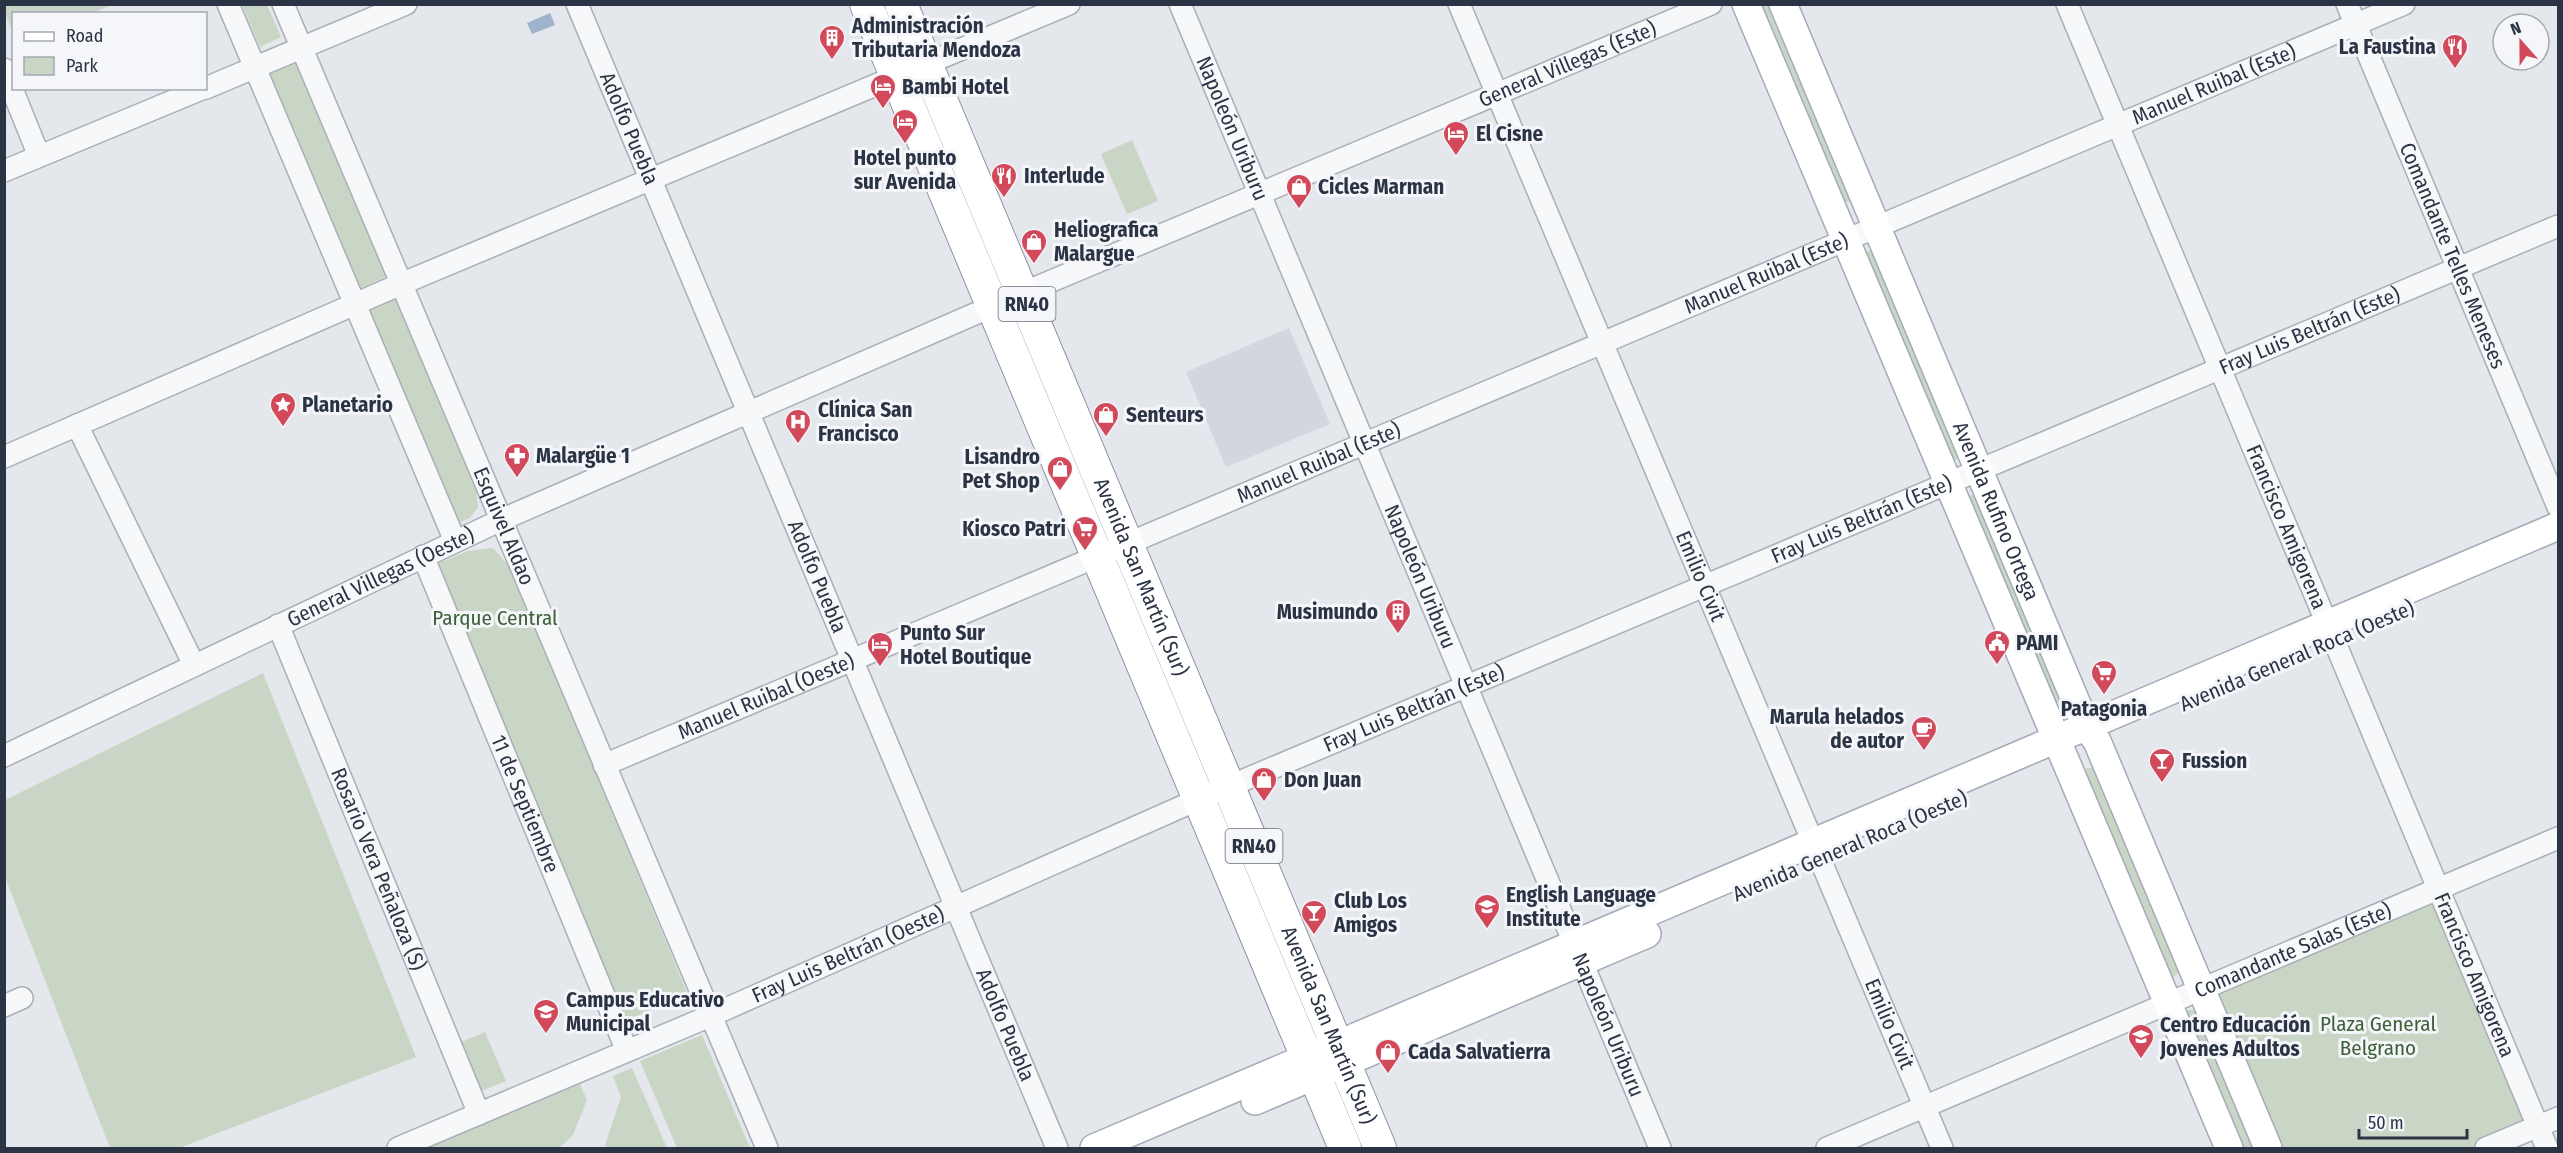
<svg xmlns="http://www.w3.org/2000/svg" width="2563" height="1153" font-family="'Fira Sans Condensed',sans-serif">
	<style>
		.built { fill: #d2d6de }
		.green { fill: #c9d6c5 }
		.water { fill: #9fb4cc }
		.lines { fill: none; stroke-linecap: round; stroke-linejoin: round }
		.minor-casing { stroke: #a9aeb7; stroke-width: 24 }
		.major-casing { stroke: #a3abb8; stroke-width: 30 }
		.highway-casing { stroke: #8b94a3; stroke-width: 34 }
		.minor { stroke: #f7f8fa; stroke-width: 21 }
		.major { stroke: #fff; stroke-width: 27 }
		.highway { stroke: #fff; stroke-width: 32 }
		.labels { text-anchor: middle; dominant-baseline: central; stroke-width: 6; stroke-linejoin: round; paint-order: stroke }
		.shield { fill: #f4f6f9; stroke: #676e7b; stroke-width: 1.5 }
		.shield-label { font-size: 20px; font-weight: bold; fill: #2b3445 }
		.poi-label { font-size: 21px; font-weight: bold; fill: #2b3445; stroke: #f4f6f9; text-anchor: start }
		.street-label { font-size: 21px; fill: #2b3445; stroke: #f4f6f9 }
		.park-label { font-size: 21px; fill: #3f6138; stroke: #f4f6f9 }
	</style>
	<rect width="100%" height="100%" fill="#e4e7ec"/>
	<path class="built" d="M1289,328l41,96 -104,43 -40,-95z"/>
	<g class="green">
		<path d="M4,5l1,-1 108,1 -22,8 -77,1 -1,19 -8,-21z"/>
		<path d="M242,5h25l14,32 -21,10z"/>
		<path d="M1757,5h16l79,193 -4,4h-5z"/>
		<path d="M295,63l91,214 -27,12 -91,-215z"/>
		<path d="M1132,140l26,61 -31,13 -26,-60z"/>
		<path d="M1868,251h6l86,205 -4,4h-6l-86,-205z"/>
		<path d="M394,296l82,194 2,17 -8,11 -12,5 -91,-215z"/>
		<path d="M1971,495h6l86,204 -4,4h-6l-86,-205z"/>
		<path d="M493,548l17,19 178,428 -62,25 -190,-456 32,-13z"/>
		<path d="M263,673l153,384 -237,91h-69l-105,-271v-77z"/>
		<path d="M2087,768h5l4,4 82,195v6l-4,4 -6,-1 -86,-204z"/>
		<path d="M2438,889l100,237 -52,22h-218l-66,-158z"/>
		<path d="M2188,1010h5l4,4 57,134h-16l-54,-135z"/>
		<path d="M485,1032l21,49 -30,12 -20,-49z"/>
		<path d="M702,1035l48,113h-73l-37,-87z"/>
		<path d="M632,1068l35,80h-60l-2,-3 16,-48 -8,-21z"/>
		<path d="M580,1084l7,16 -14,35 -14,13h-132z"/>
	</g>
	<path class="water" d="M550,13l5,12 -23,9 -5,-11z"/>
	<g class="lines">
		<defs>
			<g id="minor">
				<path d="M228,4l227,537"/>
				<path id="s1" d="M283,4l484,1144"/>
				<path id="s2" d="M577,4l480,1144"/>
				<path id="s3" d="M1180,4l480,1144"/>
				<path id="s4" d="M1459,4l483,1144"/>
				<path id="s5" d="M2067,4l480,1144"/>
				<path id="s6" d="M2347,4l211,503"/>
				<path d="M4,69l35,87"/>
				<path d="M206,88l200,-84"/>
				<path d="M4,171l200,-83"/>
				<path d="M77,425l117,240"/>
				<path d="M4,457l397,-173 668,-280"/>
				<path id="s7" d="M423,556l204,495"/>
				<path id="s8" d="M278,625l201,489"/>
				<path id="s9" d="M4,756l497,-236 522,-227 688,-289"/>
				<path id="s10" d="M604,765l1800,-761"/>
				<path d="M4,1006l18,-8"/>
				<path id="s11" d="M398,1148l312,-132 489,-217 1359,-573"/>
				<path id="s12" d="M1827,1148l731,-310"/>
				<path d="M2486,1148l72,-30"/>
			</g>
			<g id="major">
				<path d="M1746,4l483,1144"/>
				<path id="s13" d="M1783,4l304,724 10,13 171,407"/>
				<path d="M1255,1101l392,-167"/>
				<path d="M1094,1148l1464,-622"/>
			</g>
			<g id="highway">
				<path d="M866,4l479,1144"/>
				<path id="s14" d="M901,4l479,1144"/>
			</g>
		</defs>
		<use href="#minor" class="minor-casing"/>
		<use href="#major" class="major-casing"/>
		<use href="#highway" class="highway-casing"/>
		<use href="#minor" class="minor"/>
		<use href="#major" class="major"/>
		<use href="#highway" class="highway"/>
	</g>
	<defs>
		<symbol id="building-pin" viewBox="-11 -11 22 30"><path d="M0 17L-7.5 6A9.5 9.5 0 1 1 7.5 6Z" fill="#d1495b" stroke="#f4f6f9"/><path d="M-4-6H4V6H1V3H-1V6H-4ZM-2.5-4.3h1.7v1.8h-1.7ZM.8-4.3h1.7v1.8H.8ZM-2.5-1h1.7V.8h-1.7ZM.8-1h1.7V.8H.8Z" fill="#fff"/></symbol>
		<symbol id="restaurant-pin" viewBox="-11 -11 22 30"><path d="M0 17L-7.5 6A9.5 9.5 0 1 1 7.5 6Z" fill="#d1495b" stroke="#f4f6f9"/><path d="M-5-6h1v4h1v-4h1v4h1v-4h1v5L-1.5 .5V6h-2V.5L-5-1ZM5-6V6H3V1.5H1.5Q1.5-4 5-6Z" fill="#fff"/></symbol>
		<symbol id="hotel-pin" viewBox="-11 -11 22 30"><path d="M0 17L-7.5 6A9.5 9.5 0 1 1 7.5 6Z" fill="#d1495b" stroke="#f4f6f9"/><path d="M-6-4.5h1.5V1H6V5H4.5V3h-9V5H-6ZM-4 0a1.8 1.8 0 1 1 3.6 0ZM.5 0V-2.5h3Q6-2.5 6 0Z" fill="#fff"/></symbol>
		<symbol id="shop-pin" viewBox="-11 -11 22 30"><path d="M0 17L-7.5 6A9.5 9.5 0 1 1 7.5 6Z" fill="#d1495b" stroke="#f4f6f9"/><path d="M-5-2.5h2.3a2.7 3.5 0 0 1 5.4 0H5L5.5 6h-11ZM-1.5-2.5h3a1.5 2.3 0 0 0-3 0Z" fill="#fff"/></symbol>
		<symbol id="sight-pin" viewBox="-11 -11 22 30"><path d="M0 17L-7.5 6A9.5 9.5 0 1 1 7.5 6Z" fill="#d1495b" stroke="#f4f6f9"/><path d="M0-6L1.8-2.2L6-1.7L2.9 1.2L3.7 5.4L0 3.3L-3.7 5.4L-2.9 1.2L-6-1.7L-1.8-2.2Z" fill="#fff"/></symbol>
		<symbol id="hospital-pin" viewBox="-11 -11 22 30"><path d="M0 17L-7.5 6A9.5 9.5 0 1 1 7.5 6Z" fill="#d1495b" stroke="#f4f6f9"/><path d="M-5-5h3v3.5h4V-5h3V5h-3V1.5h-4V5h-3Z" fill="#fff"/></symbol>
		<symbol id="pharmacy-pin" viewBox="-11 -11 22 30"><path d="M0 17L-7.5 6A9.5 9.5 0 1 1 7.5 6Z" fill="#d1495b" stroke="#f4f6f9"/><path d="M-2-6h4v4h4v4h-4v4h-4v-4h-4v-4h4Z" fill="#fff"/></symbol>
		<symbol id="supermarket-pin" viewBox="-11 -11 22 30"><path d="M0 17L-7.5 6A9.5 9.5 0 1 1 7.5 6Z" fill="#d1495b" stroke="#f4f6f9"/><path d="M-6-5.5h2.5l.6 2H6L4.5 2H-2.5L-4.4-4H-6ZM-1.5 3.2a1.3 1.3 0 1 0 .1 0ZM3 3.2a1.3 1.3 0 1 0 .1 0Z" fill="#fff"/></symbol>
		<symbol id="civic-pin" viewBox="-11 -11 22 30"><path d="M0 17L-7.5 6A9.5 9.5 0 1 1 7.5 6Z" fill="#d1495b" stroke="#f4f6f9"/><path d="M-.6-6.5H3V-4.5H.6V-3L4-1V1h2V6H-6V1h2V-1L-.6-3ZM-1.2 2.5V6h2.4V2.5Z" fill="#fff"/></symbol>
		<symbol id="cafe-pin" viewBox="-11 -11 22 30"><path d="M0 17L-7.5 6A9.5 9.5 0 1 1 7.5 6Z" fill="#d1495b" stroke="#f4f6f9"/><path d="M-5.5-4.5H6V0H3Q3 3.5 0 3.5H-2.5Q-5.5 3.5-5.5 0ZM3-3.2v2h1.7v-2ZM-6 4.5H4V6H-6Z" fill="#fff"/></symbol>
		<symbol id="bar-pin" viewBox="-11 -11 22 30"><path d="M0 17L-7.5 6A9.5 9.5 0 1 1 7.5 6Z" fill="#d1495b" stroke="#f4f6f9"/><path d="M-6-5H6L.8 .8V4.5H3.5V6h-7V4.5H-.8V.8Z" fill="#fff"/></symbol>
		<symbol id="school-pin" viewBox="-11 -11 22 30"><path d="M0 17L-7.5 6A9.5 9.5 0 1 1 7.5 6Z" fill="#d1495b" stroke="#f4f6f9"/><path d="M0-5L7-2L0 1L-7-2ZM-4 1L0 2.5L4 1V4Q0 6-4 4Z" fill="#fff"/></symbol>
		<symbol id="university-pin" viewBox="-11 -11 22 30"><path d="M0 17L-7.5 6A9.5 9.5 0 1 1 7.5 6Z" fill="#d1495b" stroke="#f4f6f9"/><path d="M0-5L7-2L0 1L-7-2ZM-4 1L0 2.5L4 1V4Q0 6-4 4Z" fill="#fff"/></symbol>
	</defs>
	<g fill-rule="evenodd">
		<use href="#building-pin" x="817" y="23" width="30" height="40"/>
		<use href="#restaurant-pin" x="2440" y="32" width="30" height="40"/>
		<use href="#hotel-pin" x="868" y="72" width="30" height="40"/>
		<use href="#hotel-pin" x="890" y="107" width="30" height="40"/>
		<use href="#hotel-pin" x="1441" y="119" width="30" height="40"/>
		<use href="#restaurant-pin" x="989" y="161" width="30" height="40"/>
		<use href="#shop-pin" x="1284" y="172" width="30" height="40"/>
		<use href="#shop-pin" x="1019" y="227" width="30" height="40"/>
		<use href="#sight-pin" x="268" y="390" width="30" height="40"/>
		<use href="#shop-pin" x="1091" y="400" width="30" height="40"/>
		<use href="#hospital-pin" x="783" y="407" width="30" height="40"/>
		<use href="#pharmacy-pin" x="502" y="441" width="30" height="40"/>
		<use href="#shop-pin" x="1045" y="454" width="30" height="40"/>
		<use href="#supermarket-pin" x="1070" y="514" width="30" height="40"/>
		<use href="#building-pin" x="1383" y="597" width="30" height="40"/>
		<use href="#civic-pin" x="1982" y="628" width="30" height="40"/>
		<use href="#hotel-pin" x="865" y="630" width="30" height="40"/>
		<use href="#supermarket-pin" x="2089" y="658" width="30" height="40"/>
		<use href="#cafe-pin" x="1909" y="714" width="30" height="40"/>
		<use href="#bar-pin" x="2147" y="746" width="30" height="40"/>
		<use href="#shop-pin" x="1249" y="765" width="30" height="40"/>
		<use href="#school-pin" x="1472" y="892" width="30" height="40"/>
		<use href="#bar-pin" x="1299" y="898" width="30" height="40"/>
		<use href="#university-pin" x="531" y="997" width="30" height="40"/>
		<use href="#university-pin" x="2126" y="1022" width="30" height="40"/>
		<use href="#shop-pin" x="1373" y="1037" width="30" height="40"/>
	</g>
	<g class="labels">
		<g class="shield">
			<rect x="998.5" y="287" width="57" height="34" rx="4.5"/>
			<rect x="1225.5" y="829" width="57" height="34" rx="4.5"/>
		</g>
		<g class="shield-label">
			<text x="1027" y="304">RN40</text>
			<text x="1254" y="846">RN40</text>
		</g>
		<g class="poi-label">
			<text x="852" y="26">Administración<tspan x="852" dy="24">Tributaria Mendoza</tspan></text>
			<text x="2436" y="47" text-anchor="end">La Faustina</text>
			<text x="902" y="87">Bambi Hotel</text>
			<text x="1476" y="134">El Cisne</text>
			<text x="905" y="158" text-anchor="middle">Hotel punto<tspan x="905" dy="24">sur Avenida</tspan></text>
			<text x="1024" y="176">Interlude</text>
			<text x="1318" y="187">Cicles Marman</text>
			<text x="1054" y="230">Heliografica<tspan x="1054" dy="24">Malargue</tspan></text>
			<text x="302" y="405">Planetario</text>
			<text x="818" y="410">Clínica San<tspan x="818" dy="24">Francisco</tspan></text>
			<text x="1126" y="415">Senteurs</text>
			<text x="536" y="456">Malargüe 1</text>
			<text x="1040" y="457" text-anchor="end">Lisandro<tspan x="1040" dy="24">Pet Shop</tspan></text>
			<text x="1066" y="529" text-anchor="end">Kiosco Patri</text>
			<text x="1378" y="612" text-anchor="end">Musimundo</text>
			<text x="900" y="633">Punto Sur<tspan x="900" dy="24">Hotel Boutique</tspan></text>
			<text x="2016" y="643">PAMI</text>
			<text x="2104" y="709" text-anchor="middle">Patagonia</text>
			<text x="1904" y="717" text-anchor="end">Marula helados<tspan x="1904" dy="24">de autor</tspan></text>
			<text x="2182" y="761">Fussion</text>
			<text x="1284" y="780">Don Juan</text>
			<text x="1506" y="895">English Language<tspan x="1506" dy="24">Institute</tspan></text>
			<text x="1334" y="901">Club Los<tspan x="1334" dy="24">Amigos</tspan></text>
			<text x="566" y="1000">Campus Educativo<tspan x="566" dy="24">Municipal</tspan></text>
			<text x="2160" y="1025">Centro Educación<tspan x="2160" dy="24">Jovenes Adultos</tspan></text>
			<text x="1408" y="1052">Cada Salvatierra</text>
		</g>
		<g class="street-label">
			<text stroke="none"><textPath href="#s9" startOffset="1710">General Villegas (Este)</textPath></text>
			<text stroke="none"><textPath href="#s10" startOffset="1748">Manuel Ruibal (Este)</textPath></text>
			<text stroke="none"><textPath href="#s2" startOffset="135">Adolfo Puebla</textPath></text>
			<text stroke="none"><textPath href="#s3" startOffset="135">Napoleón Uriburu</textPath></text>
			<text stroke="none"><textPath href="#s6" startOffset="273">Comandante Telles Meneses</textPath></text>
			<text stroke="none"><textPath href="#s10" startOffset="1262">Manuel Ruibal (Este)</textPath></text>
			<text stroke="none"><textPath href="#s11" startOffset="2079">Fray Luis Beltrán (Este)</textPath></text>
			<text stroke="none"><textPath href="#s10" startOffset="776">Manuel Ruibal (Este)</textPath></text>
			<text stroke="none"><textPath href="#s13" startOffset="550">Avenida Rufino Ortega</textPath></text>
			<text stroke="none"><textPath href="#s11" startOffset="1593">Fray Luis Beltrán (Este)</textPath></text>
			<text stroke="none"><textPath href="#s1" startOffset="567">Esquivel Aldao</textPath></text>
			<text stroke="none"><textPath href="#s5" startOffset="567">Francisco Amigorena</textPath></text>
			<text stroke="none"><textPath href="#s9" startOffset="417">General Villegas (Oeste)</textPath></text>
			<text stroke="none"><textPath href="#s14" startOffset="621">Avenida San Martín (Sur)</textPath></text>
			<text stroke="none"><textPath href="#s4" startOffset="621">Emilio Civit</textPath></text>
			<text stroke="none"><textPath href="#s2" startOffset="621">Adolfo Puebla</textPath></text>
			<text stroke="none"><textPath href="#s3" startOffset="621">Napoleón Uriburu</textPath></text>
			<text transform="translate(2297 656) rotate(-23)">Avenida General Roca (Oeste)</text>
			<text stroke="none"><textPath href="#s10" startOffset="176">Manuel Ruibal (Oeste)</textPath></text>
			<text stroke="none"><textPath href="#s11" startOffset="1107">Fray Luis Beltrán (Este)</textPath></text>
			<text stroke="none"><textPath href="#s7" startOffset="268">11 de Septiembre</textPath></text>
			<text transform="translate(1850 846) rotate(-23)">Avenida General Roca (Oeste)</text>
			<text stroke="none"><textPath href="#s8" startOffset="264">Rosario Vera Peñaloza (S)</textPath></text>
			<text stroke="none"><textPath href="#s12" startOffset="506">Comandante Salas (Este)</textPath></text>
			<text stroke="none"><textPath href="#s11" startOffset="490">Fray Luis Beltrán (Oeste)</textPath></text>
			<text stroke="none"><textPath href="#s5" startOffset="1053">Francisco Amigorena</textPath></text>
			<text stroke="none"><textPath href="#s4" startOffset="1107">Emilio Civit</textPath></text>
			<text stroke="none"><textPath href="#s2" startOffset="1107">Adolfo Puebla</textPath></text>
			<text stroke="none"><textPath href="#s14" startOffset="1107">Avenida San Martín (Sur)</textPath></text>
			<text stroke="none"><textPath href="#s3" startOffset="1107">Napoleón Uriburu</textPath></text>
		</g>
		<g class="park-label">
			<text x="495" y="618">Parque Central</text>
			<text x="2378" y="1024">Plaza General<tspan x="2378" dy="24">Belgrano</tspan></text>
		</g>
	</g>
	<rect width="2563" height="1153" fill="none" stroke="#2b3445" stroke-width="12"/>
	<rect x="12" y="12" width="195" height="78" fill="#f4f6f9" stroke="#a4a8b1" stroke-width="1.5"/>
	<rect x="24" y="32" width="30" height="9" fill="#ffffff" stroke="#a4a8b1" stroke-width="1.5"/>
	<text x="66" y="42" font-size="18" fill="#2b3445">Road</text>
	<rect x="24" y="57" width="30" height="18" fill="#c9d6c5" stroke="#a4a8b1" stroke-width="1.5"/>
	<text x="66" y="72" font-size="18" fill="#2b3445">Park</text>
	<g transform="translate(2521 42) rotate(339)"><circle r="28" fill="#f4f6f9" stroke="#a4a8b1" stroke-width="1.5"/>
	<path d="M0-4.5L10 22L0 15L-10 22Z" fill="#d1495b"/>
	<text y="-9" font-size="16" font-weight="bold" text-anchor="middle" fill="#2b3445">N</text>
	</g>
	<path d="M2359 1129v9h108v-9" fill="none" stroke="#2b3445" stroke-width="3"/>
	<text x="2368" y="1129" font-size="18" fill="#2b3445" stroke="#f4f6f9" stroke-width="4.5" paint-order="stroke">50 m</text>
</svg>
